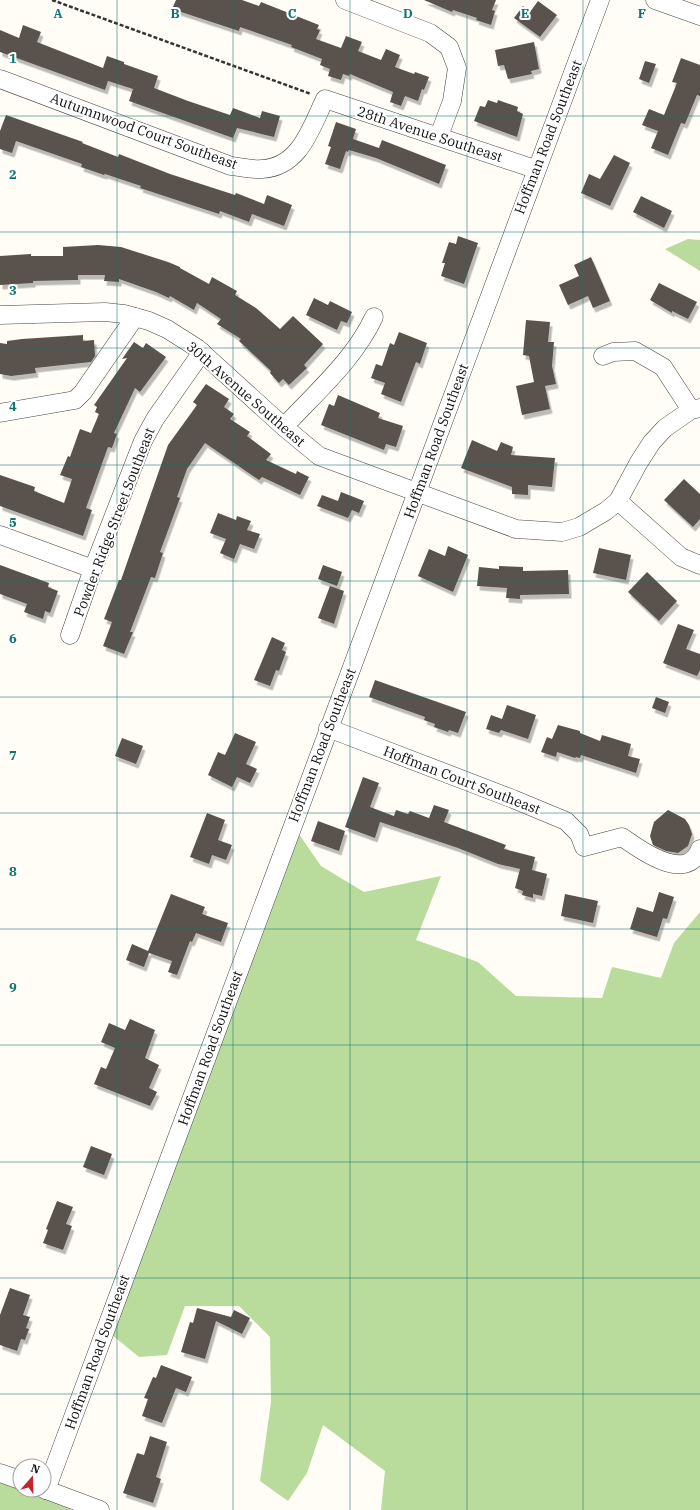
<svg xmlns="http://www.w3.org/2000/svg" width="700" height="1510" font-family="'IBM Plex Serif',serif">
	<style>
		.forest { fill: #b9dc9c }
		.building { fill: #5a524d; filter: url(#shadow) }
		.lines { fill: none; stroke-linecap: round; stroke-linejoin: round }
		.minor-casing { stroke: #444; stroke-width: 19 }
		.path { stroke: #333; stroke-width: 2.5; stroke-dasharray: 4 2; stroke-linecap: butt }
		.minor { stroke: #fff; stroke-width: 18 }
		.grid { fill: none; stroke: #0f766e; stroke-width: 1; stroke-opacity: 0.55 }
		.labels { text-anchor: middle; dominant-baseline: central; stroke-width: 4; stroke-linejoin: round; paint-order: stroke }
		.street-label { font-size: 14px; fill: #111; stroke: #fff }
		.grid-label { font-size: 13px; text-anchor: middle; font-weight: bold; fill: #0f766e; stroke: #fff; stroke-width: 4; stroke-linejoin: round; paint-order: stroke }
	</style>
	<defs>
		<filter id="shadow"><feDropShadow dx="2.5" dy="4.5" stdDeviation="0" flood-color="#0004"/></filter>
	</defs>
	<rect width="100%" height="100%" fill="#fffdf5"/>
	<g class="forest">
		<path d="M688,239l12,1v31l-35,-22z"/>
		<path d="M292,824l29,42 43,26 77,-16 -25,64 62,22 38,34 86,2 10,-31 49,11 13,-35 26,-31v598h-319l4,-39 -62,-46 -16,48 -19,28 -28,-20 11,-79 -1,-65 -31,-31h-54l-18,49 -28,2 -33,-27z"/>
		<path d="M0,1473l20,7v10h26l25,20h-71z"/>
	</g>
	<g class="building">
		<path d="M176,0h66l17,6 2,-4 58,23 -2,4 3,1 -4,9 25,9 5,-12 16,6 -4,9 23,9 5,-11 14,6 -5,12 19,7 1,-2 14,5 -5,13 -2,-1 -4,12 -13,-5 -4,10 -11,-4 3,-10 -43,-18 -1,2 -6,-2 -2,6 -13,-4 2,-7 -10,-4 2,-6 -31,-12 1,-2 -52,-18 -1,4 -67,-22z"/>
		<path d="M424,0h72l-4,10 3,1 -4,14 -15,-5 1,-2 -24,-8 -1,2z"/>
		<path d="M538,1l19,14 -17,22 -26,-19 9,-12 7,6z"/>
		<path d="M23,25l18,7 -4,10 66,26 4,-12 17,6v2l34,12 -4,12 34,13 42,14 3,-7 27,10 2,-7 18,5 -6,21 -37,-9 -4,10 -104,-37 4,-12 -25,-8 -3,9 -105,-38v-22l19,8z"/>
		<path d="M534,42l5,27 -8,2 1,3 -24,5 -4,-14 -6,1 -3,-16z"/>
		<path d="M681,58l19,7v31l-3,-1 -12,29 -4,-1 -13,32 -17,-7 7,-17 -16,-6 7,-16 15,6 13,-32 -5,-1z"/>
		<path d="M645,61l11,3 -7,19 -10,-4z"/>
		<path d="M488,100l9,3 1,-3 20,7 -1,4 6,3 -6,23 -43,-16 6,-15 5,1z"/>
		<path d="M6,115l77,27 -1,1 36,14 1,-3 51,20 65,21 1,-2 28,11 3,-9 25,10 -8,21 -32,-12 -3,8 -29,-11 -1,3 -79,-26 1,-2 -36,-12 -1,1 -23,-8 1,-3 -66,-23 -4,12 -12,-4v-18z"/>
		<path d="M336,122l20,7 -3,10 26,9 3,-8 64,25 -7,19 -63,-26 -27,-8 -1,2 -2,-1 -6,18 -15,-5 6,-17 -3,-1z"/>
		<path d="M614,155l16,8 -20,43 -29,-13 8,-19 11,5z"/>
		<path d="M641,196l31,15 -8,17 -31,-16z"/>
		<path d="M458,236l20,7 -14,41 -23,-8 4,-13h-3l7,-21 7,2z"/>
		<path d="M98,245l23,2 47,15 12,5v1l29,16 3,-7 25,14 -2,4 21,13 24,21 13,-13 30,28 -19,21 3,3 -18,17 -6,-6 -4,4 -9,-10 1,-2 -32,-30 2,-2 -24,-15 4,-5 -24,-16 -3,7 -24,-14 -1,2 -13,-6 -37,-13v3l-15,-1 1,-6h-27v5l-45,1v2l-33,2v-29l31,-2v2h32v-9z"/>
		<path d="M591,257l19,44 -17,7 -5,-12 -20,9 -9,-20 20,-9 -5,-11z"/>
		<path d="M659,283l38,19 -9,17 -16,-8v2l-22,-13z"/>
		<path d="M314,298l14,7 2,-4 22,11 -5,11 -6,-2 -4,9 -31,-15z"/>
		<path d="M526,320l24,2 -2,20h6l-2,24 4,18 -11,2 5,23 -28,6 -6,-29 18,-4 -5,-26 -6,-1z"/>
		<path d="M399,332l28,11 -7,21 -4,-2 -15,40 -20,-8 4,-11 -14,-5 5,-14 6,2 8,-23 4,2z"/>
		<path d="M83,335v6l11,-1 1,16 -4,6 -56,6 1,5 -25,3 -11,-2v-31l7,1v-3l15,-2z"/>
		<path d="M134,342l9,6 3,-5 20,14 -26,35 -5,-4 -21,45 3,1 -5,14 -4,-1 -22,61 6,2 -9,26 -83,-30v-31l35,12 -1,4 30,12 8,-24 -12,-4 8,-19 2,1 10,-28 11,4 8,-19 -4,-2 2,-5 -3,-2 33,-47 -5,1z"/>
		<path d="M206,384l23,15 -5,8 10,7 -4,5 20,13 -3,4 24,18 -5,6 30,14 1,-3 12,6 -9,18 -38,-18 -3,3 -54,-37 -18,26 -10,28 3,1 -20,54 3,1 -8,25 -4,-1 -21,55h3l-9,22 -21,-8 9,-24 -8,-3 15,-39h2l47,-135 29,-40 -4,-3z"/>
		<path d="M338,395l42,18 -2,5 25,8 -7,21 -10,-3 -2,6 -63,-25 8,-21 5,2z"/>
		<path d="M472,440l25,11 4,-9 12,5 -2,8 44,3 -3,29 -24,-2v10l-16,-1v-7l-51,-19z"/>
		<path d="M684,479l16,15v25l-7,8 -29,-27z"/>
		<path d="M341,492l23,9 -5,12 -7,-3 -4,8 -31,-12 5,-11 16,6z"/>
		<path d="M218,513l18,7 1,-4 14,5 -4,9 13,4 -6,15 -14,-5 -6,15 -14,-6 6,-14 -16,-6z"/>
		<path d="M448,546l20,9 -15,37 -35,-16 11,-27 16,7z"/>
		<path d="M599,548l32,7 -5,25 -33,-7z"/>
		<path d="M0,565l49,18 -1,4 10,4 -8,22 -5,-2 -2,8 -19,-7 3,-8 -27,-10z"/>
		<path d="M323,565l19,7 -5,14 -19,-7z"/>
		<path d="M499,566l24,1v4l45,-1 1,24 -49,1v4l-14,-1 1,-10 -30,-2 2,-19 20,2z"/>
		<path d="M647,572l30,29 -18,20 -31,-29z"/>
		<path d="M330,586l14,5 -10,33 -16,-6z"/>
		<path d="M678,624l16,6 -8,19 14,5v16l-3,6 -34,-13z"/>
		<path d="M272,637l13,6 -3,7 4,2 -7,19 -3,-1 -6,16 -16,-6z"/>
		<path d="M375,680l91,32 -8,21 -9,-3 -1,2 -14,-5 1,-3 -11,-4 1,-3 -56,-20z"/>
		<path d="M656,697l13,5 -4,11 -13,-5z"/>
		<path d="M507,705l29,10 -8,24 -27,-9 -2,3 -13,-4 5,-14 11,4z"/>
		<path d="M558,725l22,6v2l20,8 2,-6 29,9 -3,12 12,3 -4,14 -55,-18 -1,3 -4,-1 -1,1 -18,-6 -1,5 -15,-5 6,-15 5,2z"/>
		<path d="M235,733l21,9 -10,22 11,5 -7,14 -13,-6 -5,10 -24,-12 10,-23 7,3z"/>
		<path d="M122,738l21,8 -7,18 -21,-8z"/>
		<path d="M363,777l16,6 -9,24 24,9 2,-6 12,4 2,-3 19,7 5,-13 15,5 -5,12 62,23 -2,4 31,8 -3,13 15,4 -5,22 -9,-2v4l-11,-3 1,-4 -8,-3 5,-19 -22,-5 -40,-16 -78,-26 -5,16 -30,-11z"/>
		<path d="M668,810l17,9 4,6 3,9 -4,12 -10,7 -12,-2 -13,-6 -3,-9 4,-14z"/>
		<path d="M207,813l18,7 -7,20 14,5 -6,15 -14,-5 -3,9 -19,-7z"/>
		<path d="M318,821l27,10 -6,20 -28,-10z"/>
		<path d="M659,892l15,5 -7,22 -4,-1 -6,19 -27,-8 7,-22 16,5z"/>
		<path d="M171,894l34,13 -3,7 26,9 -7,19 -25,-9 -4,9 -2,-1 -13,34 -9,-3 4,-11 -23,-8 -5,14 -18,-7 6,-16 16,7z"/>
		<path d="M565,894l33,7 -5,22 -32,-7z"/>
		<path d="M130,1019l25,11 -10,28 14,7 -10,23 8,4 -7,14 -56,-22 7,-17 5,2 9,-21 -14,-6 8,-19 16,7z"/>
		<path d="M91,1146l21,8 -8,21 -21,-8z"/>
		<path d="M57,1201l16,6 -7,17 6,2 -9,24 -20,-7 5,-13 -2,-1z"/>
		<path d="M10,1288l20,7 -7,20 7,2 -4,11 3,1 -4,11 -4,-1 -4,12 -17,-6v-30z"/>
		<path d="M197,1308l34,9 3,-7 16,8 -8,16 -26,-13 -11,38 -24,-7 9,-30 3,1z"/>
		<path d="M161,1365l31,12 -6,15 -10,-4 -14,35 -20,-7 6,-17 -4,-1 9,-21 3,1z"/>
		<path d="M150,1436l17,6 -11,35 5,2 -8,24 -30,-10 14,-40 7,2z"/>
	</g>
	<g class="lines">
		<defs>
			<g id="minor">
				<path d="M345,0l85,33 19,14 8,21 -5,33 -13,35"/>
				<path d="M655,0l45,16"/>
				<path d="M0,79l231,87c10,1 21,4 31,3 38,-2 49,-41 63,-70l210,70"/>
				<path d="M0,315l105,-3 19,2 25,7 18,8 30,19 87,79 35,29 197,73 46,3 17,-5 27,-16 12,-10 21,-39 13,-20 13,-14 26,-18 9,-2"/>
				<path d="M603,356l10,-4 22,-1 28,16 28,43"/>
				<path d="M0,413l75,-13 8,-8 52,-75"/>
				<path d="M284,427c31,-34 70,-67 90,-110"/>
				<path d="M618,501l63,56 19,8"/>
				<path d="M0,535l93,34"/>
				<path d="M70,635l23,-66 50,-128 12,-22 47,-67"/>
				<path d="M328,728l185,71 53,22 13,13 5,13 38,-10c18,13 65,47 78,12"/>
				<path d="M0,1473l20,7"/>
				<path d="M44,1489l56,21"/>
				<path d="M46,1490l554,-1490"/>
			</g>
		</defs>
		<use href="#minor" class="minor-casing"/>
		<path class="path" d="M52,0l259,94"/>
		<use href="#minor" class="minor"/>
	</g>
	<path class="grid" d="M117,0v1510M233,0v1510M350,0v1510M467,0v1510M583,0v1510M0,116h700M0,232h700M0,348h700M0,465h700M0,581h700M0,697h700M0,813h700M0,929h700M0,1045h700M0,1162h700M0,1278h700M0,1394h700"/>
	<g class="labels">
		<g class="street-label">
			<text transform="translate(144 131) rotate(20)">Autumnwood Court Southeast</text>
			<text transform="translate(430 134) rotate(18)">28th Avenue Southeast</text>
			<text transform="translate(548 137) rotate(-69)">Hoffman Road Southeast</text>
			<text transform="translate(246 394) rotate(41)">30th Avenue Southeast</text>
			<text transform="translate(436 441) rotate(-70)">Hoffman Road Southeast</text>
			<text transform="translate(114 522) rotate(-69)">Powder Ridge Street Southeast</text>
			<text transform="translate(322 745) rotate(-69)">Hoffman Road Southeast</text>
			<text transform="translate(462 780) rotate(21)">Hoffman Court Southeast</text>
			<text transform="translate(210 1048) rotate(-70)">Hoffman Road Southeast</text>
			<text transform="translate(97 1352) rotate(-70)">Hoffman Road Southeast</text>
		</g>
	</g>
	<g class="grid-label">
		<text x="58" y="18">A</text>
		<text x="175" y="18">B</text>
		<text x="292" y="18">C</text>
		<text x="408" y="18">D</text>
		<text x="525" y="18">E</text>
		<text x="642" y="18">F</text>
		<text x="13" y="63">1</text>
		<text x="13" y="179">2</text>
		<text x="13" y="295">3</text>
		<text x="13" y="411">4</text>
		<text x="13" y="527">5</text>
		<text x="13" y="643">6</text>
		<text x="13" y="760">7</text>
		<text x="13" y="876">8</text>
		<text x="13" y="992">9</text>
	</g>
	<g transform="translate(32 1478) rotate(20)"><circle r="19" fill="#ffffff" stroke="#a0a0a0"/>
	<path d="M0-3L7 15L0 10L-7 15Z" fill="#c4262e"/>
	<text y="-6" font-size="11" font-weight="bold" text-anchor="middle" fill="#111111">N</text>
	</g>
</svg>
